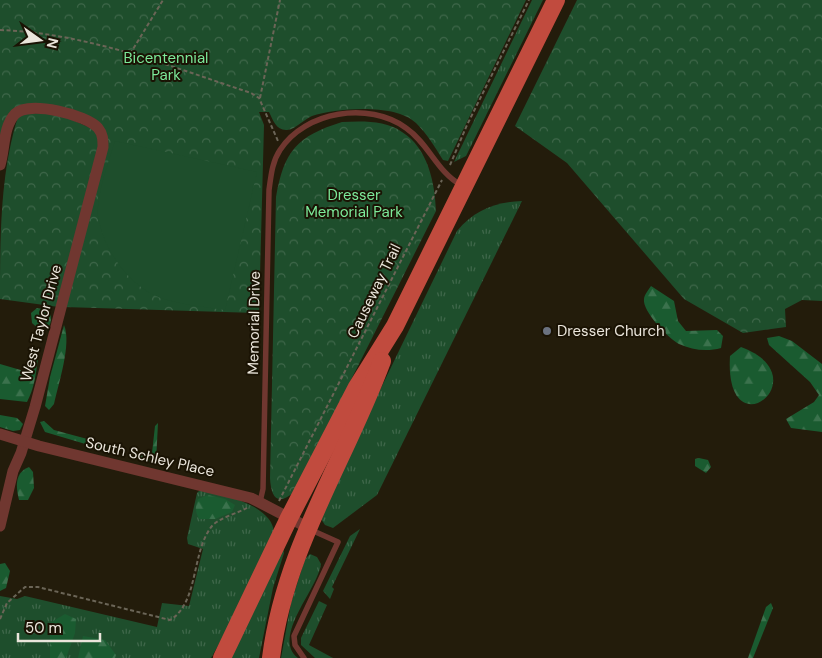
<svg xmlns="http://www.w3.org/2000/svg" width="822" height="658" font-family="'DM Sans',sans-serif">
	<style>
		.grass { fill: url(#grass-tufts) }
		.forest { fill: url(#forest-firs) }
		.park { fill: url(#park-crowns) }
		.pitch { fill: #1e4e2c }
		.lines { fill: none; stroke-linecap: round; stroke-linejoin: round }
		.path { stroke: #6b6557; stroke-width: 2; stroke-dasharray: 4 2.5; stroke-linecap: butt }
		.service { stroke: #703730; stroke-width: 5.5 }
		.minor { stroke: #703730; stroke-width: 11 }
		.primary { stroke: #c14b3e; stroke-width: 18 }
		.worship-dot { fill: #6b7280; stroke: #1a1304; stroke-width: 2 }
		.labels { text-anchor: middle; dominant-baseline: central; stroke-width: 4; stroke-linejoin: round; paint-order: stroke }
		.park-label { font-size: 15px; fill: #7ce999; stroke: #1a1304 }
		.street-label { font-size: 15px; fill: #eae5db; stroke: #1a1304 }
		.poi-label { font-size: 15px; fill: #eae5db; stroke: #1a1304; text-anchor: start }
	</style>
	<defs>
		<pattern id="grass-tufts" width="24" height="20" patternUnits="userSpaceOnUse" patternTransform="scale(1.25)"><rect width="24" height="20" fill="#1e4e2c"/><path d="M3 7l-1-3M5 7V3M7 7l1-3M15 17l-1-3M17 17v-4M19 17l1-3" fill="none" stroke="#3f674a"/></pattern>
		<pattern id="forest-firs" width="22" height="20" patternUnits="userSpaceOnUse" patternTransform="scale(1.25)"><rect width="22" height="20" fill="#1a5b30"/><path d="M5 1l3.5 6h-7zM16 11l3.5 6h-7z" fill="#3b724d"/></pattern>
		<pattern id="park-crowns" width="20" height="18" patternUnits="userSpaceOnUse" patternTransform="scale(1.25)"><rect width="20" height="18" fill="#1e4e2c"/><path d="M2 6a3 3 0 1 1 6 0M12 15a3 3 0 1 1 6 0" fill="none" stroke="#3f674a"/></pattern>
	</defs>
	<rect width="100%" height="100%" fill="#231c0b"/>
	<g class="grass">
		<path d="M532,0h11l-77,156 -12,6z"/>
		<path d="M522,201l-145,294 -44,33 -8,-3 -4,-6 29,-67 107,-221c17,-21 39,-29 65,-30z"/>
		<path d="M201,489c21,5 71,16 73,43l-38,82 -25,44h-211v-62l17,3 8,-3 132,31 5,-24 27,3 14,-57 -15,-5 -1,-6 10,-45z"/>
		<path d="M360,529l-28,58 2,2 -4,10 -7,-8 27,-55z"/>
		<path d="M283,547l1,6 -11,35 -14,70h-28z"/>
		<path d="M310,554l7,3 4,7c-3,25 -50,73 -23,94h-17l10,-55 14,-44z"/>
		<path d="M319,601l8,4 -18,40 24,13h-18l-14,-13v-7z"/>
	</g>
	<g class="forest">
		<path d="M651,286l23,15 4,20 8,10 31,-1 6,6 -2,12c-14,4 -29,2 -42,-4 -10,-5 -37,-33 -35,-45 0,-4 5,-10 7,-13z"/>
		<path d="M37,308l12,2c4,9 2,17 -6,23l-11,-10 -1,-10z"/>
		<path d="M64,325c8,19 -6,59 -10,79l-5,6 -4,-4 5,-29z"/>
		<path d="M779,336l13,5 30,23v68l-31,-4 -5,-9 28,-17 5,-7 -9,-13 -41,-37 -2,-7z"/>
		<path d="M741,347c81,30 -17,107 -11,9z"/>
		<path d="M35,355l3,4c-2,15 -4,30 -11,43l-27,-3v-35l24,7 6,-15z"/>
		<path d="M0,415l17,3 6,6 -3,6 -7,1 -13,-4z"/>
		<path d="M44,421l10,9 63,17v4h-8l-64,-19 -5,-10z"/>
		<path d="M158,423l-2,39h-6l-16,-5 1,-7 11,4 6,-1 3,-27z"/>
		<path d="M699,458l9,2 3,7 -5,6 -11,-7v-7z"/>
		<path d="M29,467l4,5 1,16 -6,12h-9c-3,-13 -5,-27 10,-33z"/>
		<path d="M208,495l17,4 10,6 -3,7 -17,7h-16c-4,-8 -4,-12 -1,-20z"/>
		<path d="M5,563l5,8 -4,17 -6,3v-27z"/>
		<path d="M771,603l2,5 -20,50h-5l18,-51z"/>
		<path d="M65,614l11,5 -1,14 -9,25h-16v-35z"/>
		<path d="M83,636l22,4 11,15 -1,3h-37z"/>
	</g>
	<g class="park">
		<path d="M0,0h526l-78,161 -5,-1c-8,-13 -16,-26 -27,-37 -21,-20 -79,-15 -104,-7 -8,3 -18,15 -26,14 -10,0 -13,-10 -17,-18h-10l5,13 -5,188 -195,-6 41,-157 -6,-25 -75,-20 -24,48z"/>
		<path d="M577,0h245v301l-20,-1 -17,9 1,18 -43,6 -59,-34 -117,-136 -52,-37z"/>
		<path d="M27,113l32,1 36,16 5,16 -41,161 -59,-8c0,-61 0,-126 18,-182z"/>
		<path d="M342,122c19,-1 44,-2 60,10 26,16 33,51 34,79l-141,280c-17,16 -24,7 -25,-13l6,-281c8,-46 21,-61 66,-75z"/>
	</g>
	<path class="pitch" d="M115,141l142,31 -32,138c-20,-3 -42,-5 -61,-11 -33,-10 -61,-49 -66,-83 -2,-19 11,-56 17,-75z"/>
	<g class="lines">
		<g class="path">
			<path d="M0,30c87,3 169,36 251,63l8,5 19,43"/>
			<path d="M130,54l33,-54"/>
			<path d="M260,98l20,-98"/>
			<path d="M450,165l17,-40 62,-125"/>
			<path d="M279,501l163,-321"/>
			<path d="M0,619l7,-16 18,-16h13l132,33c29,-17 21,-68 42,-94 7,-8 26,-13 35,-18"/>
		</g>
		<g class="service">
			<path d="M260,502l3,-13 6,-299c2,-14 3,-28 11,-40 25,-39 89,-49 126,-22 23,16 31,44 55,57"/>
			<path d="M304,658l-9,-13 -1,-9 44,-94 -29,-13"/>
		</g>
		<g class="minor">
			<path d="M0,165c5,-16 3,-38 15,-51 14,-14 72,1 83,14 5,6 5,12 5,19l-68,260 -14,46 -8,18 -13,55"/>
			<path d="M0,434l39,12 212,52 56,29"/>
		</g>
		<g class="primary">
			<path d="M222,658l67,-140 68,-131 38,-61 161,-326"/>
			<path d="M271,658c14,-110 73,-195 111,-297"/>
		</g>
	</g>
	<circle class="worship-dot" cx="547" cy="331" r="5"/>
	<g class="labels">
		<g class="park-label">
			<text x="166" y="58">Bicentennial<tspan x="166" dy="17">Park</tspan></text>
			<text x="354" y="195">Dresser<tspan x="354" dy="17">Memorial Park</tspan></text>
		</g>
		<g class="street-label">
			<text transform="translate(374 291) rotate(-64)">Causeway Trail</text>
			<text transform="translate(41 323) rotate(-75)">West Taylor Drive</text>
			<text transform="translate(254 323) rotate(-89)">Memorial Drive</text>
			<text transform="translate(150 457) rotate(13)">South Schley Place</text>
		</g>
		<g class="poi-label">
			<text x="557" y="331">Dresser Church</text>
		</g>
	</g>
	<g transform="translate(40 40) rotate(104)" stroke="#1a1304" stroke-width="4" paint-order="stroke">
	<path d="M0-4L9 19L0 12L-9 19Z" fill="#eae5db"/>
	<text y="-8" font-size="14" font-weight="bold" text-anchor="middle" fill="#eae5db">N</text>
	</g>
	<path d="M18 633v8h82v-8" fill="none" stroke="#eae5db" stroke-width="2.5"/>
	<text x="25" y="633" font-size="15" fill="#eae5db" stroke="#1a1304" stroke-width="4" paint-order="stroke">50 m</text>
</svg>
